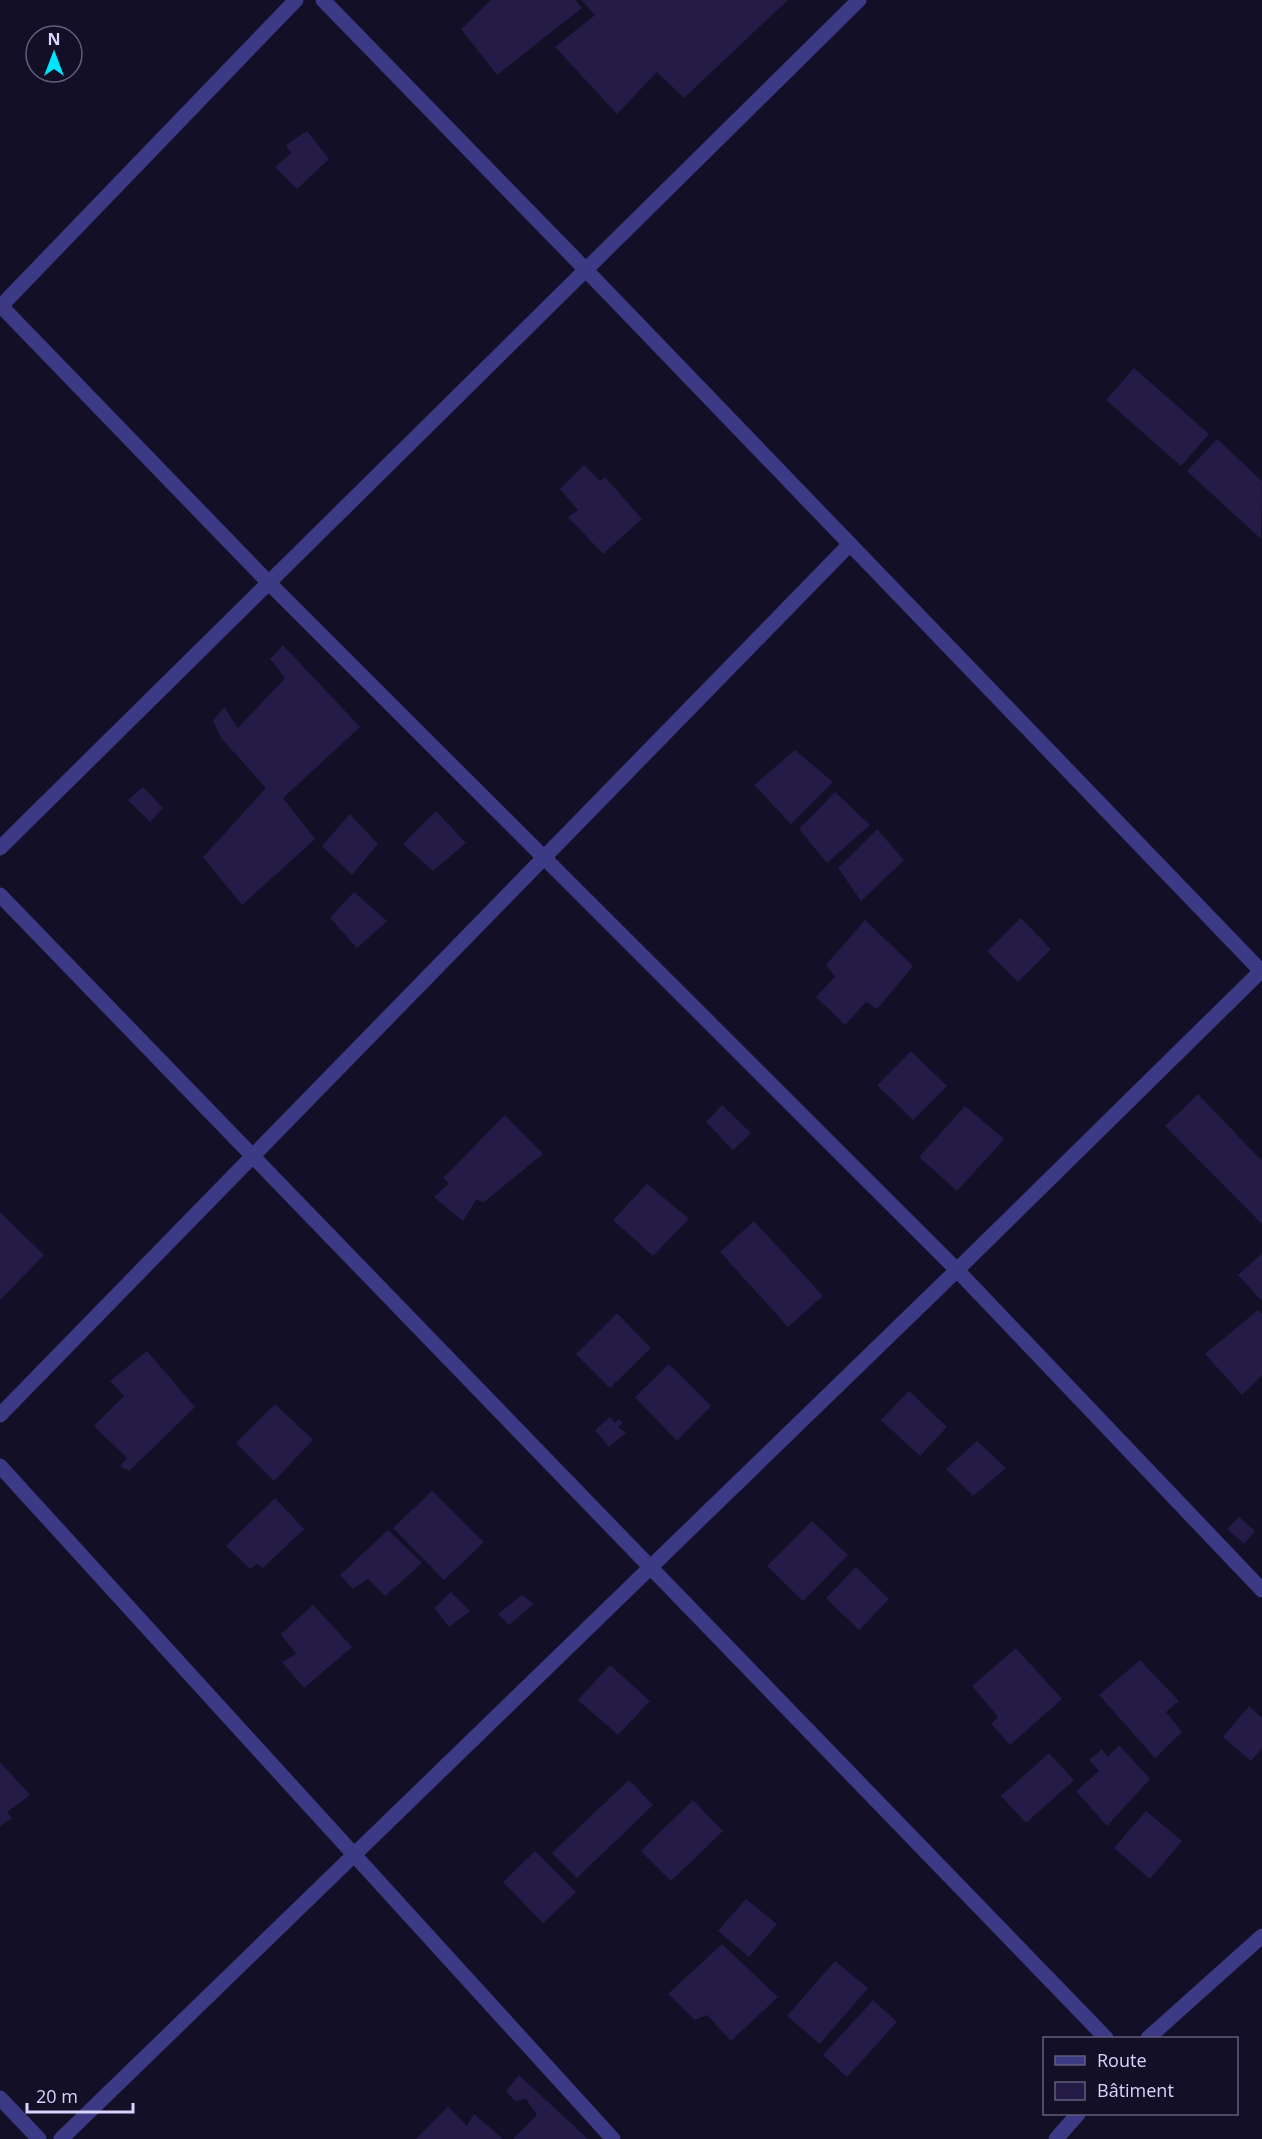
<svg xmlns="http://www.w3.org/2000/svg" width="1262" height="2139" font-family="'Open Sans',sans-serif">
	<style>
		.building { fill: #241b47 }
		.lines { fill: none; stroke-linecap: round; stroke-linejoin: round }
		.minor { stroke: #3d3a85; stroke-width: 15 }
	</style>
	<rect width="100%" height="100%" fill="#130f26"/>
	<g class="building">
		<path d="M491,0h84l7,8 -85,67 -36,-46z"/>
		<path d="M581,0h207l-104,98 -27,-26 -40,42 -62,-67 40,-32z"/>
		<path d="M307,131l22,28 -32,30 -22,-22 16,-14 -5,-8z"/>
		<path d="M1134,368l75,66 -28,32 -75,-66z"/>
		<path d="M1217,439l45,42 -1,58 -74,-68z"/>
		<path d="M584,465l16,16 5,-4 37,42 -39,35 -35,-37 10,-7 -18,-21z"/>
		<path d="M283,645l77,82 -77,71 32,41 -73,66 -39,-48 63,-69 -45,-50 -8,-17 11,-14 14,21 47,-50 -15,-19z"/>
		<path d="M795,750l38,32 -42,42 -37,-39z"/>
		<path d="M143,787l20,21 -13,14 -22,-22z"/>
		<path d="M835,792l35,33 -43,38 -28,-34z"/>
		<path d="M436,811l30,32 -33,28 -30,-27z"/>
		<path d="M350,814l28,30 -26,31 -30,-29z"/>
		<path d="M877,829l27,31 -43,41 -23,-33z"/>
		<path d="M354,892l33,29 -30,27 -27,-30z"/>
		<path d="M1021,918l30,31 -33,33 -31,-31z"/>
		<path d="M865,920l48,46 -36,43 -11,-7 -21,23 -29,-28 19,-20 -9,-12z"/>
		<path d="M911,1051l36,35 -34,34 -36,-35z"/>
		<path d="M1198,1094l64,67v63l-97,-98z"/>
		<path d="M722,1105l29,28 -18,17 -27,-28z"/>
		<path d="M965,1106l39,33 -47,52 -38,-34z"/>
		<path d="M505,1115l38,39 -59,48 -8,-2 -13,21 -29,-24 15,-14 -6,-5z"/>
		<path d="M647,1184l42,35 -36,37 -40,-36z"/>
		<path d="M0,1212l44,43 -44,45z"/>
		<path d="M754,1221l69,75 -35,31 -68,-75z"/>
		<path d="M1262,1253v48l-24,-26z"/>
		<path d="M1258,1310l4,4v61l-20,20 -37,-41z"/>
		<path d="M617,1313l34,35 -41,40 -34,-34z"/>
		<path d="M147,1351l48,56 -66,64 -9,-5 7,-8 -33,-32 30,-30 -14,-15z"/>
		<path d="M669,1364l42,42 -34,35 -42,-44z"/>
		<path d="M909,1391l38,36 -27,29 -39,-36z"/>
		<path d="M275,1404l38,36 -39,41 -38,-38z"/>
		<path d="M610,1417l5,6 4,-4 4,4 -5,4 8,6 -17,14 -14,-17z"/>
		<path d="M977,1441l29,27 -33,28 -27,-27z"/>
		<path d="M432,1491l52,51 -40,38 -51,-52z"/>
		<path d="M275,1498l29,31 -41,39 -6,-4 -7,5 -24,-23z"/>
		<path d="M1239,1517l16,14 -11,13 -17,-15z"/>
		<path d="M812,1521l36,34 -45,46 -36,-35z"/>
		<path d="M388,1530l34,33 -37,33 -17,-17 -15,10 -13,-14z"/>
		<path d="M856,1567l33,32 -30,31 -33,-32z"/>
		<path d="M451,1592l19,19 -21,16 -15,-19z"/>
		<path d="M522,1595l12,9 -25,21 -11,-11z"/>
		<path d="M313,1605l39,42 -48,41 -22,-26 14,-8 -15,-20z"/>
		<path d="M1016,1648l46,51 -52,46 -19,-21 7,-7 -26,-31z"/>
		<path d="M1140,1660l39,41 -13,11 16,20 -27,26 -56,-63z"/>
		<path d="M610,1665l40,36 -32,34 -40,-35z"/>
		<path d="M1249,1706l13,12v30l-11,13 -28,-24z"/>
		<path d="M1119,1745l31,34 -43,47 -31,-35 23,-20 -10,-11 13,-11 6,8z"/>
		<path d="M1049,1753l25,27 -48,43 -25,-27z"/>
		<path d="M0,1762l30,33 -23,17 5,6 -12,8z"/>
		<path d="M629,1780l24,25 -76,73 -25,-25z"/>
		<path d="M693,1800l30,31 -52,50 -30,-30z"/>
		<path d="M1146,1811l36,30 -32,38 -36,-31z"/>
		<path d="M535,1851l41,41 -33,31 -40,-41z"/>
		<path d="M746,1899l31,25 -28,33 -31,-26z"/>
		<path d="M722,1944l56,53 -47,44 -24,-26 -12,5 -27,-26z"/>
		<path d="M835,1961l33,27 -48,56 -33,-28z"/>
		<path d="M873,2000l24,22 -50,55 -24,-22z"/>
		<path d="M519,2075l69,64h-75l24,-24 -11,-16 -11,2 -9,-10z"/>
		<path d="M448,2107l19,19 7,-12 29,25h-87z"/>
	</g>
	<g class="lines">
		<g class="minor">
			<path d="M323,0l263,270 676,702"/>
			<path d="M0,305l269,278 688,687 305,320"/>
			<path d="M1,306l295,-306"/>
			<path d="M0,848l859,-848"/>
			<path d="M0,895l1106,1143"/>
			<path d="M0,1415l850,-871"/>
			<path d="M0,1466l613,673"/>
			<path d="M1148,2038l114,-102"/>
			<path d="M0,2098l39,41"/>
			<path d="M61,2139l896,-869 305,-300"/>
			<path d="M1056,2139l22,-25"/>
		</g>
	</g>
	<rect x="1043" y="2037" width="195" height="78" fill="#130f26" stroke="#625e7d" stroke-width="1.5"/>
	<rect x="1055" y="2056" width="30" height="9" fill="#3d3a85" stroke="#625e7d" stroke-width="1.5"/>
	<text x="1097" y="2067" font-size="18" fill="#d9d4ff">Route</text>
	<rect x="1055" y="2082" width="30" height="18" fill="#241b47" stroke="#625e7d" stroke-width="1.5"/>
	<text x="1097" y="2097" font-size="18" fill="#d9d4ff">Bâtiment</text>
	<g transform="translate(54 54)"><circle r="28" fill="#130f26" stroke="#625e7d" stroke-width="1.5"/>
	<path d="M0-4.5L10 22L0 15L-10 22Z" fill="#00e5ff"/>
	<text y="-9" font-size="16" font-weight="bold" text-anchor="middle" fill="#d9d4ff">N</text>
	</g>
	<path d="M27 2103v9h106v-9" fill="none" stroke="#d9d4ff" stroke-width="3"/>
	<text x="36" y="2103" font-size="18" fill="#d9d4ff" stroke="#130f26" stroke-width="4.5" paint-order="stroke">20 m</text>
</svg>
